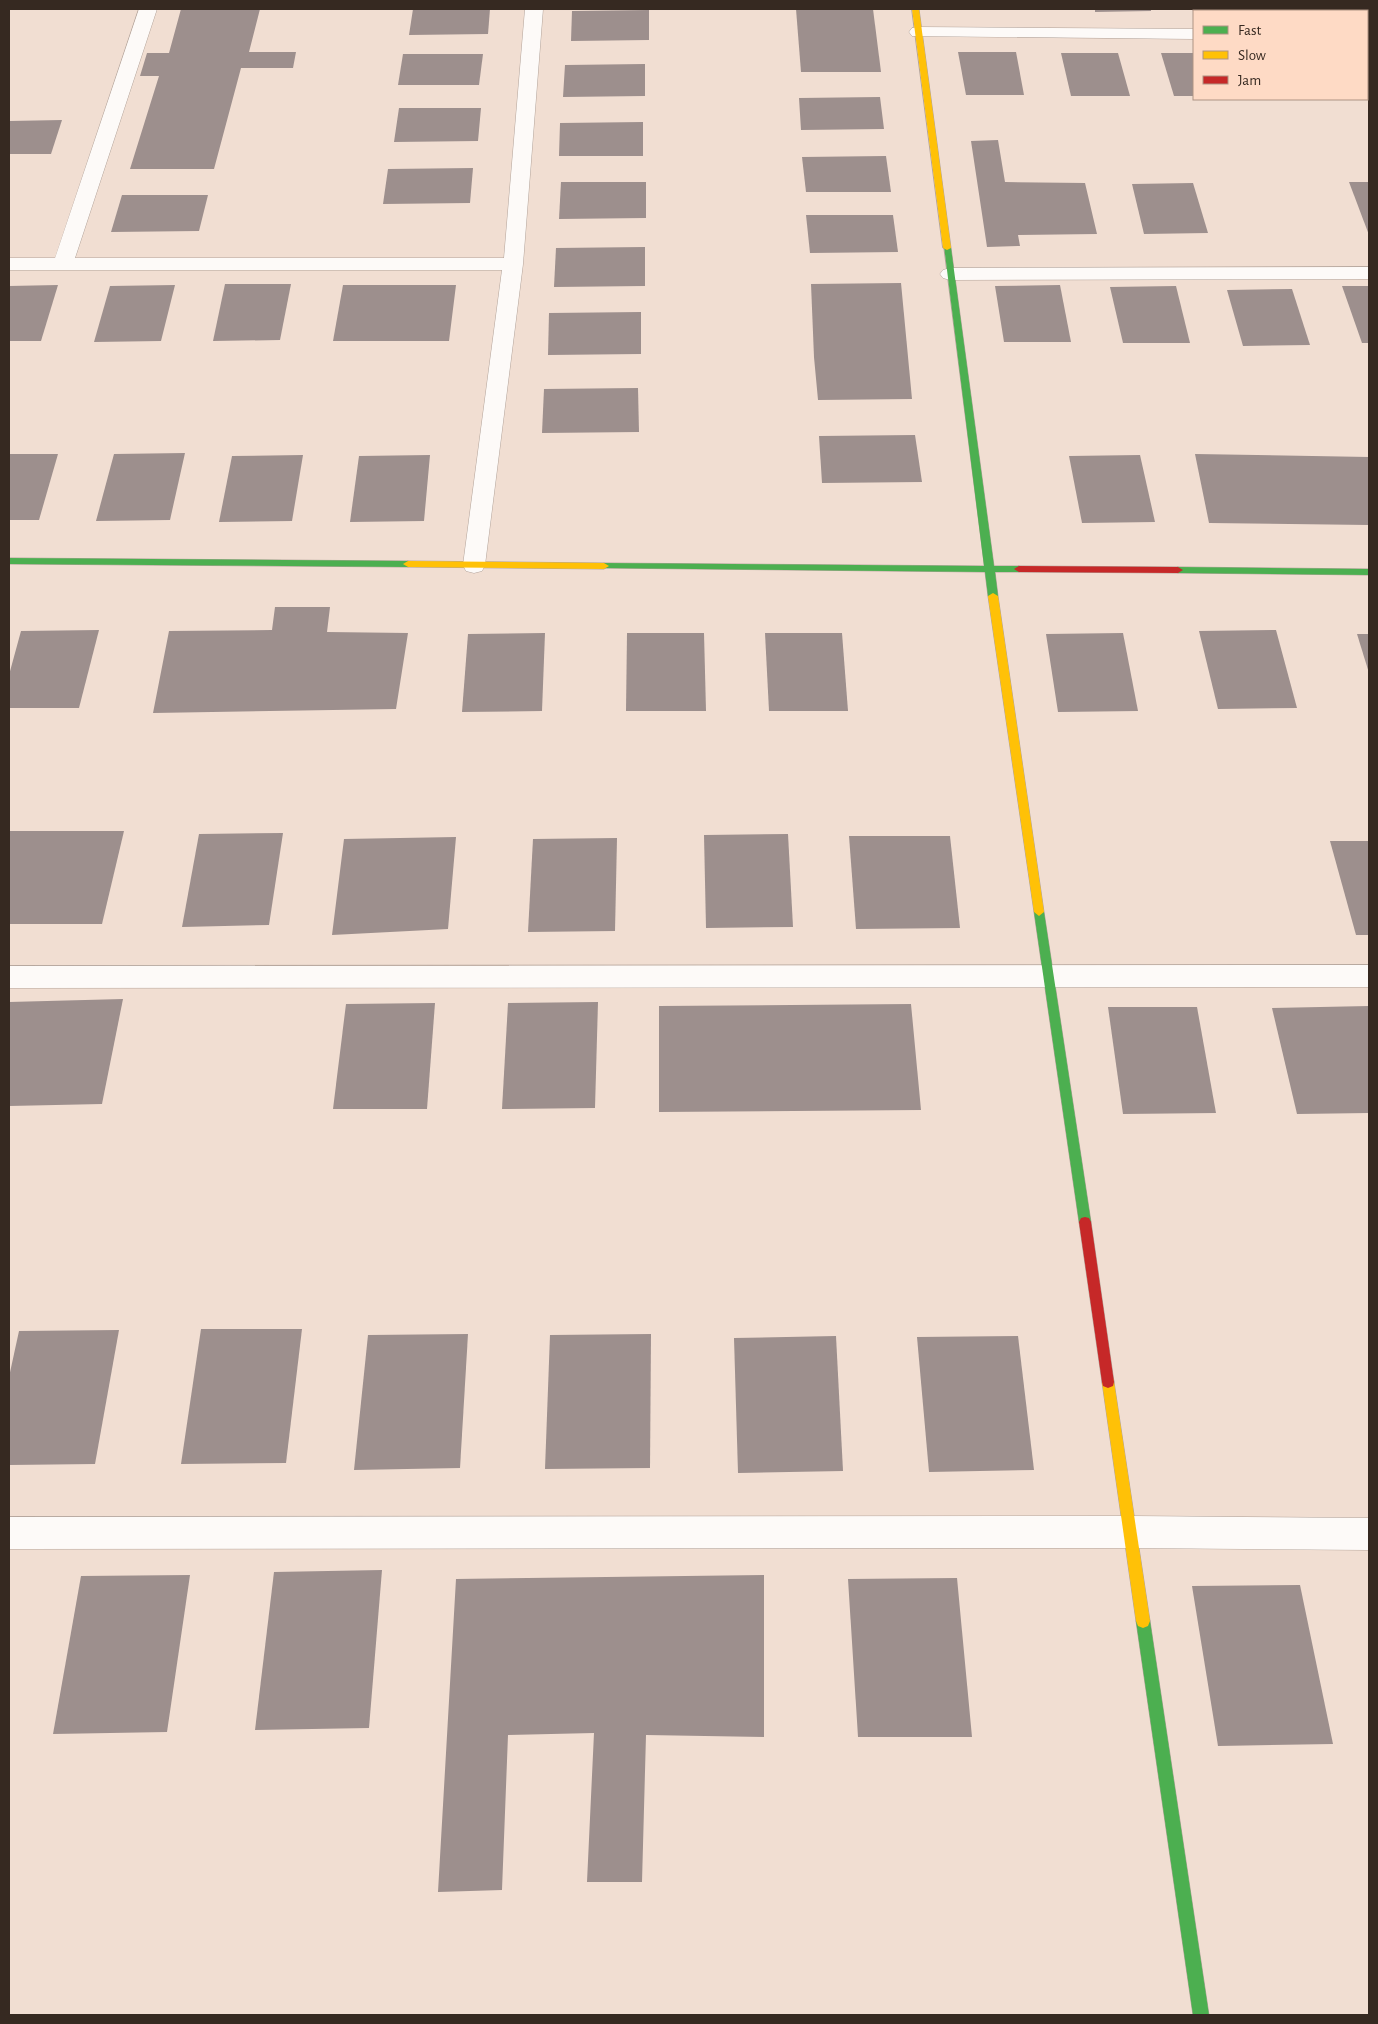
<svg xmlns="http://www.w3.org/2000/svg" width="1378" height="2024" font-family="'Alegreya Sans',sans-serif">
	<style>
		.building { fill: #9d8f8d }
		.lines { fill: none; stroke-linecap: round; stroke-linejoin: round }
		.street-casing { stroke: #b2a39a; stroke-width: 1 }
		.fast-casing { stroke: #b2a39a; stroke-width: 1 }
		.slow-casing { stroke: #b2a39a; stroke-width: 1 }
		.jam-casing { stroke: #b2a39a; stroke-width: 1 }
		.street { fill: #fdfaf8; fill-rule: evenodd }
		.fast { fill: #4caf50; fill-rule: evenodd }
		.slow { fill: #ffc107; fill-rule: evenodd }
		.jam { fill: #c62828; fill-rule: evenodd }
	</style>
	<rect width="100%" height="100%" fill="#f1ded2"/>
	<g class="building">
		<path d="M181,9h79l-11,43h47l-3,16h-52l-27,101h-84l29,-93h-19l7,-23h22z"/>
		<path d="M413,9h77l-2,25 -79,1z"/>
		<path d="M796,9h77l8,63h-80z"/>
		<path d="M1095,9h56v2l-56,1z"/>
		<path d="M1192,9h104v1l-103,1z"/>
		<path d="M649,10v30l-78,1 1,-30z"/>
		<path d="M958,52h58l8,43h-58z"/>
		<path d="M1061,53h57l12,43h-59z"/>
		<path d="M1161,53h33v43h-20z"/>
		<path d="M403,54h80l-4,31h-81z"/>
		<path d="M645,64v32l-82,1 2,-32z"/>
		<path d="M880,97l4,32 -83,1 -2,-32z"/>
		<path d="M399,108h82l-3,33 -84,1z"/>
		<path d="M62,120l-11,34h-42v-33z"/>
		<path d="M643,122v34h-84l1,-33z"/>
		<path d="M998,140l7,42 80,1 12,51 -79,1 2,11 -33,1 -16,-106z"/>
		<path d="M886,156l5,36h-85l-4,-35z"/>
		<path d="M473,168l-3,35 -87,1 5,-35z"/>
		<path d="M561,182h85v36l-87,1z"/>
		<path d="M1349,182h20v53z"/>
		<path d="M1193,183l15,50 -64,1 -12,-50z"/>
		<path d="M122,195h86l-9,36 -88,1z"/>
		<path d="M806,215h87l5,37 -88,1z"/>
		<path d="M645,247v39l-91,1 2,-39z"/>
		<path d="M901,283l11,116 -94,1 -4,-43 -3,-73z"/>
		<path d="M225,284h66l-11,56 -67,1z"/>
		<path d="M58,285l-17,56h-32v-55z"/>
		<path d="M175,285l-14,56 -67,1 16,-56z"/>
		<path d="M343,285h113l-7,56h-116z"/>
		<path d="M1060,285l11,57h-67l-9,-56z"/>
		<path d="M1176,286l14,57h-67l-13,-56z"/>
		<path d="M1342,286h27v57h-7z"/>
		<path d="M1292,289l18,56 -67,1 -16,-56z"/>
		<path d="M641,312v42l-93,1 1,-42z"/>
		<path d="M638,388l1,44 -97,1 2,-44z"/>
		<path d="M915,435l7,47 -100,1 -3,-47z"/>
		<path d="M185,453l-15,67 -74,1 18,-67z"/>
		<path d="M9,454h49l-19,66h-30z"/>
		<path d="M1195,454l174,3v68l-160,-2z"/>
		<path d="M303,455l-11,66 -73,1 13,-66z"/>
		<path d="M430,455l-6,66 -74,1 9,-66z"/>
		<path d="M1140,455l15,67 -73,1 -13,-67z"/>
		<path d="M275,607h55l-3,25 81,1 -12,76 -243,4 16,-82 103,-1z"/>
		<path d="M99,630l-20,78h-70v-33l12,-44z"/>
		<path d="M1276,630l21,78 -79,1 -19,-78z"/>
		<path d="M545,633l-3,78 -80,1 6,-78z"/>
		<path d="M627,633h77l2,78h-80z"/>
		<path d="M765,633h77l6,78h-79z"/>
		<path d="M1123,633l15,78 -80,1 -12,-78z"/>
		<path d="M1357,634h12v39z"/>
		<path d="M9,831h115l-22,93h-93z"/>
		<path d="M283,833l-14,92 -87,2 17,-93z"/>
		<path d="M788,834l5,93 -87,1 -2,-93z"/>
		<path d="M849,836h101l10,92 -104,1z"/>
		<path d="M456,837l-8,92 -116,6 12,-96z"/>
		<path d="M617,838l-2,93 -87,1 5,-93z"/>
		<path d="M1330,841h39v94h-13z"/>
		<path d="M123,999l-21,105 -93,2v-104z"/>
		<path d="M598,1002l-3,106 -93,1 6,-106z"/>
		<path d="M435,1003l-8,106h-94l13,-105z"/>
		<path d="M911,1004l10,106 -262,2v-106z"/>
		<path d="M1369,1006v107l-72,1 -25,-106z"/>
		<path d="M1108,1007h89l19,106 -93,1z"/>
		<path d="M201,1329h101l-16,134 -105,1z"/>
		<path d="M119,1330l-24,134 -86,1v-88l10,-46z"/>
		<path d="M468,1334l-8,134 -106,2 14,-135z"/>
		<path d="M651,1334l-1,134 -105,1 5,-134z"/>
		<path d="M836,1336l7,135 -105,2 -4,-135z"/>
		<path d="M1018,1336l16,134 -105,2 -12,-135z"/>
		<path d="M382,1570l-13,158 -114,2 19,-158z"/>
		<path d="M190,1575l-23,157 -114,2 28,-158z"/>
		<path d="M764,1575v162l-118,-2 -4,147h-55l7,-149 -86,2 -6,155 -64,2 18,-313z"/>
		<path d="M957,1578l15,159h-114l-10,-158z"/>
		<path d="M1300,1585l33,159 -115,2 -26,-160z"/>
	</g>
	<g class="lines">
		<defs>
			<g id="street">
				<path d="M139,9h18l-82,249h429l21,-249h18l-20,255 -38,301 -3,6 -8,2 -8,-2 -3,-6 39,-295h-493v-12h46z"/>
				<path d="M918,27l276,2v10l-282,-3 -3,-4 3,-4z"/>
				<rect x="1367" y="30" width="2" height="10"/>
				<path d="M1369,267v12l-419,1 -7,-2 -3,-4 3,-4 7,-2z"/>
				<path d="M1369,965v22l-1360,1v-22z"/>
				<path d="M1131,1516l238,2v32l-238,-2 -1122,1v-32z"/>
			</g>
			<g id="fast">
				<path d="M944,246l7,2 43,318h25l5,3 -5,3h-24l3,24 -2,2h-6l-2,-2 -3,-24 -384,-4 -2,-2 5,-3 380,3z"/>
				<path d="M9,558l399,3 5,3 -5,3 -399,-3z"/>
				<path d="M1178,567l191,2v6l-191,-2 -5,-3z"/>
				<path d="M1039,908l5,4 47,310 -2,4 -4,1 -4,-1 -2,-4 -45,-310z"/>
				<path d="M1143,1614l5,2 2,5 59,394h-16l-57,-394 2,-5z"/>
			</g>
			<g id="slow">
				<path d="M912,9h7l32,239 -4,2 -4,-2z"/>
				<path d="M408,561l196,2 5,3 -5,3 -196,-2 -5,-3z"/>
				<path d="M993,593l5,3 46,316 -5,4 -5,-4 -46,-316z"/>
				<path d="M1108,1376l5,2 1,4 36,239 -2,5 -5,2 -5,-2 -2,-5 -34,-239 1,-4z"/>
			</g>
			<g id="jam">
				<path d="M1019,566l159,1 5,3 -5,3 -159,-1 -5,-3z"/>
				<path d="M1085,1217l4,1 2,4 23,160 -1,4 -5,2 -5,-2 -1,-4 -23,-160 2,-4z"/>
			</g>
		</defs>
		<use href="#street" class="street-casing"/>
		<use href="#fast" class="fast-casing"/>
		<use href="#slow" class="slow-casing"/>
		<use href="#jam" class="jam-casing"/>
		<use href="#street" class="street"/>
		<use href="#fast" class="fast"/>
		<use href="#slow" class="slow"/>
		<use href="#jam" class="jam"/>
	</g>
	<rect width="1378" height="2024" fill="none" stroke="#362921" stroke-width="20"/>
	<rect x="1193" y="10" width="175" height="90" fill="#fedac5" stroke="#ae9383"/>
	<rect x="1203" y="26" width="25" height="8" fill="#4caf50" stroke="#ae9383"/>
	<text x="1238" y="35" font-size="15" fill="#362921">Fast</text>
	<rect x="1203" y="51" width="25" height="8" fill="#ffc107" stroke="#ae9383"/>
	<text x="1238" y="60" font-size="15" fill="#362921">Slow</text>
	<rect x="1203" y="76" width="25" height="8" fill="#c62828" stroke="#ae9383"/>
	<text x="1238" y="85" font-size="15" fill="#362921">Jam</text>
</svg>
